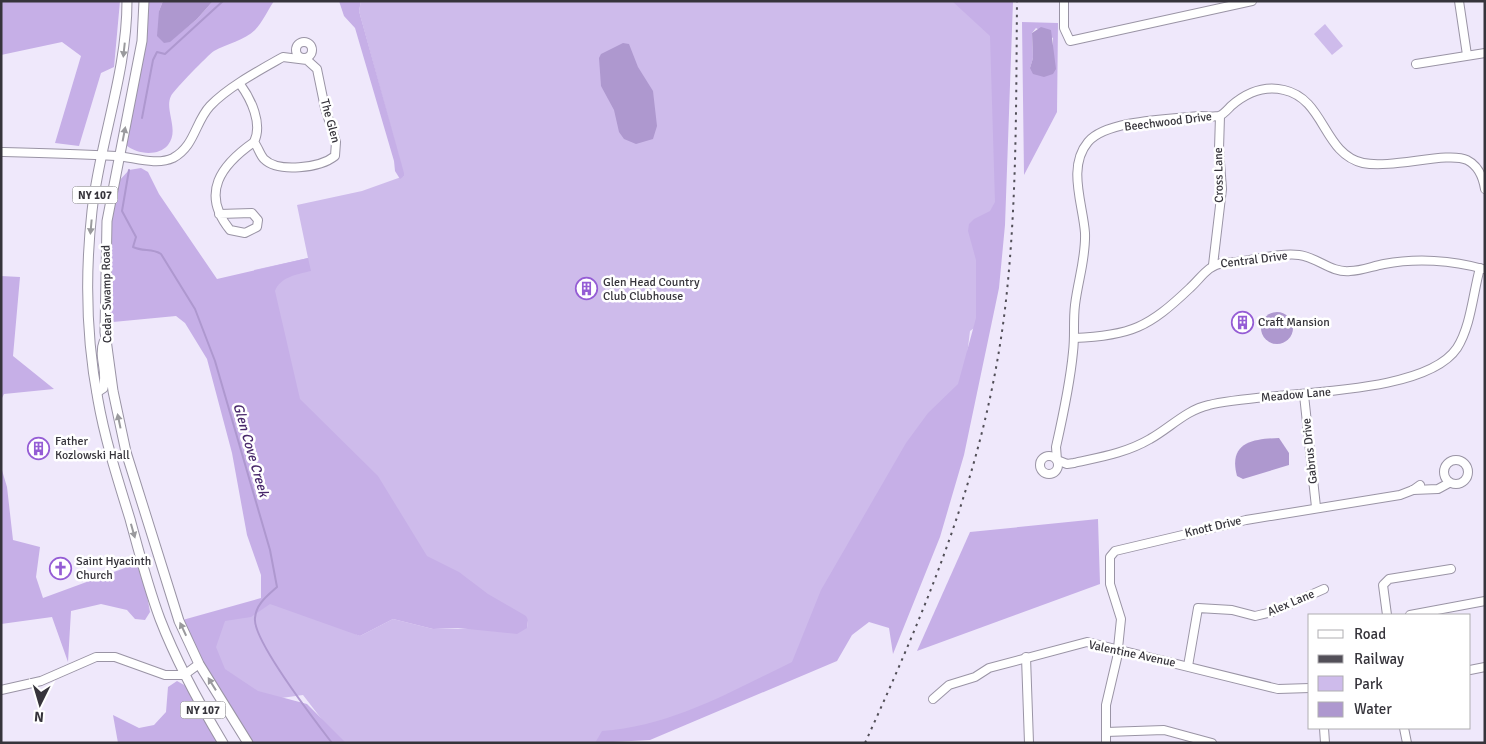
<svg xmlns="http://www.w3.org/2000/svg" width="1486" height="744" font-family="Signika,sans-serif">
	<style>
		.green { fill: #cebbeb }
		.forest { fill: #c6afe7; fill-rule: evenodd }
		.water { fill: #ae98cf }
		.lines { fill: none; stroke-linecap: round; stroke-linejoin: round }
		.stream { stroke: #ae98cf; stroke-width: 2 }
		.minor-casing { stroke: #9a94a5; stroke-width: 10 }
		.major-casing { stroke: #9a94a5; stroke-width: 11 }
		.minor { stroke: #fff; stroke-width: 8 }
		.major { stroke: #fff; stroke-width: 9 }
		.rail { stroke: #524f58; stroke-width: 2; stroke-dasharray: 2.5 5; stroke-linecap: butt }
		.oneway { fill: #9a9a9d }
		.labels { text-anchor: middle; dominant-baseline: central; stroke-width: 5; stroke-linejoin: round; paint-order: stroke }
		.shield { fill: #fff; stroke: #727176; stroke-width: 1 }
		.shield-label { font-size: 11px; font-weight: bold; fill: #36343b }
		.street-label { font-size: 12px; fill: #36343b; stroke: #fff }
		.poi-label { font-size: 12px; fill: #36343b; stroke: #fff; text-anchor: start }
		.water-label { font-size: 14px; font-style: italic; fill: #49296b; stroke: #fff }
	</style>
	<rect width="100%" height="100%" fill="#efe8fb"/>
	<g class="green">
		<path d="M361,1h605l38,34 -13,281 -21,15 -7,57 -167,278 -119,51 -70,26h-267l-37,-48 -73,10 -44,-85 86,-24 88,40 33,-17 40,10 94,-1 1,-8 -111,-57 -126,-151 -37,-142 54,-12 -11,-53 65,-14 42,-15 -45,-165z"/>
		<path d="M1325,24l18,22 -11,9 -18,-21z"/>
	</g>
	<g class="forest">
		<path d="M1,1h119l-6,66 -13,6 -22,73 -24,-3 26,-87 -19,-14 -61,13z"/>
		<path d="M144,1h19l-4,10 11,30 27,-22 16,-18h61c-6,9 -12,22 -19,29 -10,10 -29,14 -41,21 -6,4 -40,39 -43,45 -7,14 9,34 -3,49 -10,12 -32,9 -42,0z"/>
		<path d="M339,1h22l-2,10 45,162v3l-4,3 -5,-8 -1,-10 -39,-133 -11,-12z"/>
		<path d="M952,1h61l-8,224 -6,63 -35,167 -24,82 -47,117 -4,-26 -20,-6 -17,13 -15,26 -187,79 -55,3 7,-12c70,-5 128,-39 190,-69l29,-72 85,-147 22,-30 30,-29 18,-66v-58l-8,-29 1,-7 5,-5 16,-8 5,-9 -5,-166z"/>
		<path d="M1022,22l36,1 -1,89 -33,63zM1036,28l17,10v7l-23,23 3,-10 -1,-25z"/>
		<path d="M141,168l7,4 11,22 58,85 91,-21 3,13c-13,3 -31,6 -36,20l25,108 78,77 49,80 32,16 29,22 38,22 2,4 -1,8 -10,6 -59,-6 -25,1 -40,-10 -33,17 -90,-32 -19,13 -26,4 -9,26 9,22 33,22 49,13 39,39h-96l-56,-90 -15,-32 82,-23v-23l-14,-40 -15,-82 -25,-94 -22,-36 -9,-7 -63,6 -4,-3v-98l9,-39 11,-12z"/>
		<path d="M1,276l19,1 -7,79 41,33 -50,5 -3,6z"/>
		<path d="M1,467l6,20 6,53 27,7 -4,30 7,21 98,-36 9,50 -5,8 -10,-1 -8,-9 -26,-6 -30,7 -3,51 -16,-45 -51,7z"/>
		<path d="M1098,519l2,65 -183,67 53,-119z"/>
		<path d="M177,681l9,5 37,57h-105l-5,-28 26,13 15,-3 12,-13 2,-25z"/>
	</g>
	<g class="water">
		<path d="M163,1h50l-16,18 -27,23 -6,1 -7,-7 2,-25z"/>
		<path d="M1041,27l10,3 5,39 -3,5 -9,3 -11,-3 -3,-6 3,-10 -1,-25z"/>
		<path d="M623,43l6,1 9,23 15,24 4,35 -4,13 -17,5 -12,-5 -5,-7 -5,-22 -13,-24 -2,-28 2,-4z"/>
		<circle cx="1277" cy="328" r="16"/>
		<path d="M1279,438l10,15v12l-46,14 -6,-3c-9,-34 16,-37 42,-38z"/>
	</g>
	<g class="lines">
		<g class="stream">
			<path d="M142,118l11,-58 4,-8 8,2 58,-53"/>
			<path d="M129,170l-7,41 14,26 -3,10c10,5 19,1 28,7l34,55 20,52 55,189 7,37c-10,9 -21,17 -22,31 -3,22 61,104 77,125"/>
		</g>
		<defs>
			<g id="minor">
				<path d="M1064,1v27l6,13 182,-40"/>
				<path d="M1459,1l8,54"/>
				<circle cx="304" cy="50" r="8"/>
				<path d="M1416,64l69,-11"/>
				<path d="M1,152c38,1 77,2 115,4 17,1 40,10 57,2 22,-12 22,-36 37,-52 18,-19 50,-36 73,-49l24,3 10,9 8,39 11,34 -1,14c-15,12 -57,17 -71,3 -4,-4 -6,-12 -10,-17 9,-18 -3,-43 -14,-58"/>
				<path d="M219,214l33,-1 6,7 -1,7 -12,6 -15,-3c-30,-37 -9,-65 24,-88"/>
				<path d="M1213,265l9,-76 -3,-40 1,-33"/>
				<path d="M1480,268c-7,25 -9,58 -23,80 -34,51 -193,42 -248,57 -23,5 -39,23 -59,34 -24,14 -49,18 -76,24l-7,1 -10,-4 -1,-13c7,-31 14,-63 17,-95 2,-16 0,-31 2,-47 3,-25 11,-47 10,-72 -2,-29 -18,-66 3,-91 18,-22 84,-23 112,-26 6,0 13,1 19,0 4,-1 9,-7 12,-10 15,-13 32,-21 53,-16 41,9 39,64 79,73 29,6 85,-12 104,-3 12,6 16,17 18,29"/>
				<path d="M1074,338c57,-2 75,-11 116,-50 11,-10 18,-23 33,-25 24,0 53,-11 76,-8 18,2 32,18 51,16 11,0 23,-5 34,-7 32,-6 68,-4 99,5"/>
				<path d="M1304,395l12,112"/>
				<circle cx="1049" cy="465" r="9"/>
				<circle cx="1456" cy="472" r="12"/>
				<path d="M1413,490l25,-1 11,-6"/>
				<path d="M1387,615l-4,-30 6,-6 62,-10"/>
				<path d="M1410,615l75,-14"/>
				<path d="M1026,657l3,86"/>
				<path d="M1188,666l10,-58 34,2 23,6 17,-4 52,-23"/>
				<path d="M1470,670l15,-3"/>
				<path d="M1,690l40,-9 55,-24h19l50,18h19l15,-11"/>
				<path d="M933,699l16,-14 26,-8 14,-9 98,-26 191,47 32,-1"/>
				<path d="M1324,728l1,15"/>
				<path d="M1404,728l3,15"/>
				<path d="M1106,732l58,-2 48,13"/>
				<path d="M1106,743v-38l11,-47 4,-39 -11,-35v-27l5,-6 131,-31 154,-25 13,-5 7,-5"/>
			</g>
			<g id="major">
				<path d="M127,1c0,72 -27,139 -35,210 -7,63 -6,126 6,189 7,40 20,80 32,119 9,33 18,68 30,100 17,44 39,84 63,124"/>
				<path d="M144,1l-2,40 -35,180 -2,111 8,59 13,61 53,169 20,43 49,79"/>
				<path d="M97,392l6,-4c6,-15 -5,-31 1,-46"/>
			</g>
		</defs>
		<use href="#minor" class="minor-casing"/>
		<use href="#major" class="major-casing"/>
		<use href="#minor" class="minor"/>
		<use href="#major" class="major"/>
		<path class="rail" d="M865,743c65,-143 121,-277 140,-434 12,-102 11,-205 12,-308"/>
	</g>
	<defs><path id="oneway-solid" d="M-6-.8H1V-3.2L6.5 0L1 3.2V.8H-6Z" transform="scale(1.25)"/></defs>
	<g class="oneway">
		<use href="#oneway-solid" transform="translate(124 50) rotate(96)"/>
		<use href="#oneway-solid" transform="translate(124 134) rotate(-79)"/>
		<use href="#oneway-solid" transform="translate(91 227) rotate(95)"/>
		<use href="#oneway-solid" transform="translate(119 421) rotate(-102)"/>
		<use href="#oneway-solid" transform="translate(133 531) rotate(74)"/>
		<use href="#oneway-solid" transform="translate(183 629) rotate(-115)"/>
		<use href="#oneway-solid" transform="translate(212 684) rotate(-122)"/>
	</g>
	<defs>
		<symbol id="building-ring" viewBox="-11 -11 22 22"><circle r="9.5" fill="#fff" stroke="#955dd5" stroke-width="1.5"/><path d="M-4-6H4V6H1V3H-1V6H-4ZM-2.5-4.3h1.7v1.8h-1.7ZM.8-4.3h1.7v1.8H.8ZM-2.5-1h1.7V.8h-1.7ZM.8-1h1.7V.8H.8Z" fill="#955dd5"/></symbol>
		<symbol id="church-ring" viewBox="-11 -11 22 22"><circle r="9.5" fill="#fff" stroke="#955dd5" stroke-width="1.5"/><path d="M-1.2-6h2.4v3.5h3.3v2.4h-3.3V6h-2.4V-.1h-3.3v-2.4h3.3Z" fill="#955dd5"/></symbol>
	</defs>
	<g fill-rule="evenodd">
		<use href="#building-ring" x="574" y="276" width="25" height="25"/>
		<use href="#building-ring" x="1230" y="310" width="25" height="25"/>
		<use href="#building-ring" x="26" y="436" width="25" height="25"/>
		<use href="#church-ring" x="48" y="556" width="25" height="25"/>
	</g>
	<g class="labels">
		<g class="shield">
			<rect x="72.5" y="186.5" width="45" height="17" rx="4"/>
			<rect x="180.5" y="701.5" width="45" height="17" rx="4"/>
		</g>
		<g class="shield-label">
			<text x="95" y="195">NY 107</text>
			<text x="203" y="710">NY 107</text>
		</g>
		<g class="street-label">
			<text transform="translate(330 121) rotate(75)">The Glen</text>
			<text transform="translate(1168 122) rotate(-7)">Beechwood Drive</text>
			<text transform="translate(1219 175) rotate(-91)">Cross Lane</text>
			<text transform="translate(1254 260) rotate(-7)">Central Drive</text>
			<text transform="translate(107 294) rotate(-91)">Cedar Swamp Road</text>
			<text transform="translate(1296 395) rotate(-5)">Meadow Lane</text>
			<text transform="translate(1310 451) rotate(-96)">Gabrus Drive</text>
			<text transform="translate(1213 527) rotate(-13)">Knott Drive</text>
			<text transform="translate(1291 603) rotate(-23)">Alex Lane</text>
			<text transform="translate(1132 654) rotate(12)">Valentine Avenue</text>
		</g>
		<g class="poi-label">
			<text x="603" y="282">Glen Head Country<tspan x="603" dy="14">Club Clubhouse</tspan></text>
			<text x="1258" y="322">Craft Mansion</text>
			<text x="55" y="441">Father<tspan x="55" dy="14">Kozlowski Hall</tspan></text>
			<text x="76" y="561">Saint Hyacinth<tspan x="76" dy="14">Church</tspan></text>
		</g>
		<g class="water-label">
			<text transform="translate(251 450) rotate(74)">Glen Cove Creek</text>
		</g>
	</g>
	<rect width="1486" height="744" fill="none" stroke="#36343b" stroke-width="5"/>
	<rect x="1308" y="614" width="162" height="115" fill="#ffffff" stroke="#afaeb1"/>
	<rect x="1318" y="630" width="25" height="8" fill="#ffffff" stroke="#afaeb1"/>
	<text x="1354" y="639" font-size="15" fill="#36343b">Road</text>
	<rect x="1318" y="655" width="25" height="8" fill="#524f58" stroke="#afaeb1"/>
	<text x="1354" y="664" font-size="15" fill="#36343b">Railway</text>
	<rect x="1318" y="676" width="25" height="15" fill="#cebbeb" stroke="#afaeb1"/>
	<text x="1354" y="689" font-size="15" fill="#36343b">Park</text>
	<rect x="1318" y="702" width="25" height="15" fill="#ae98cf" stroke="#afaeb1"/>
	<text x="1354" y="714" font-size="15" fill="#36343b">Water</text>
	<g transform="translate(40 704) rotate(185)" stroke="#ffffff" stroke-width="4" paint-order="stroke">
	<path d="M0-4L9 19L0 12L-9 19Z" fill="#36343b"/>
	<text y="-8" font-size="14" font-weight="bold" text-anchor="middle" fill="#36343b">N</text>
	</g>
</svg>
